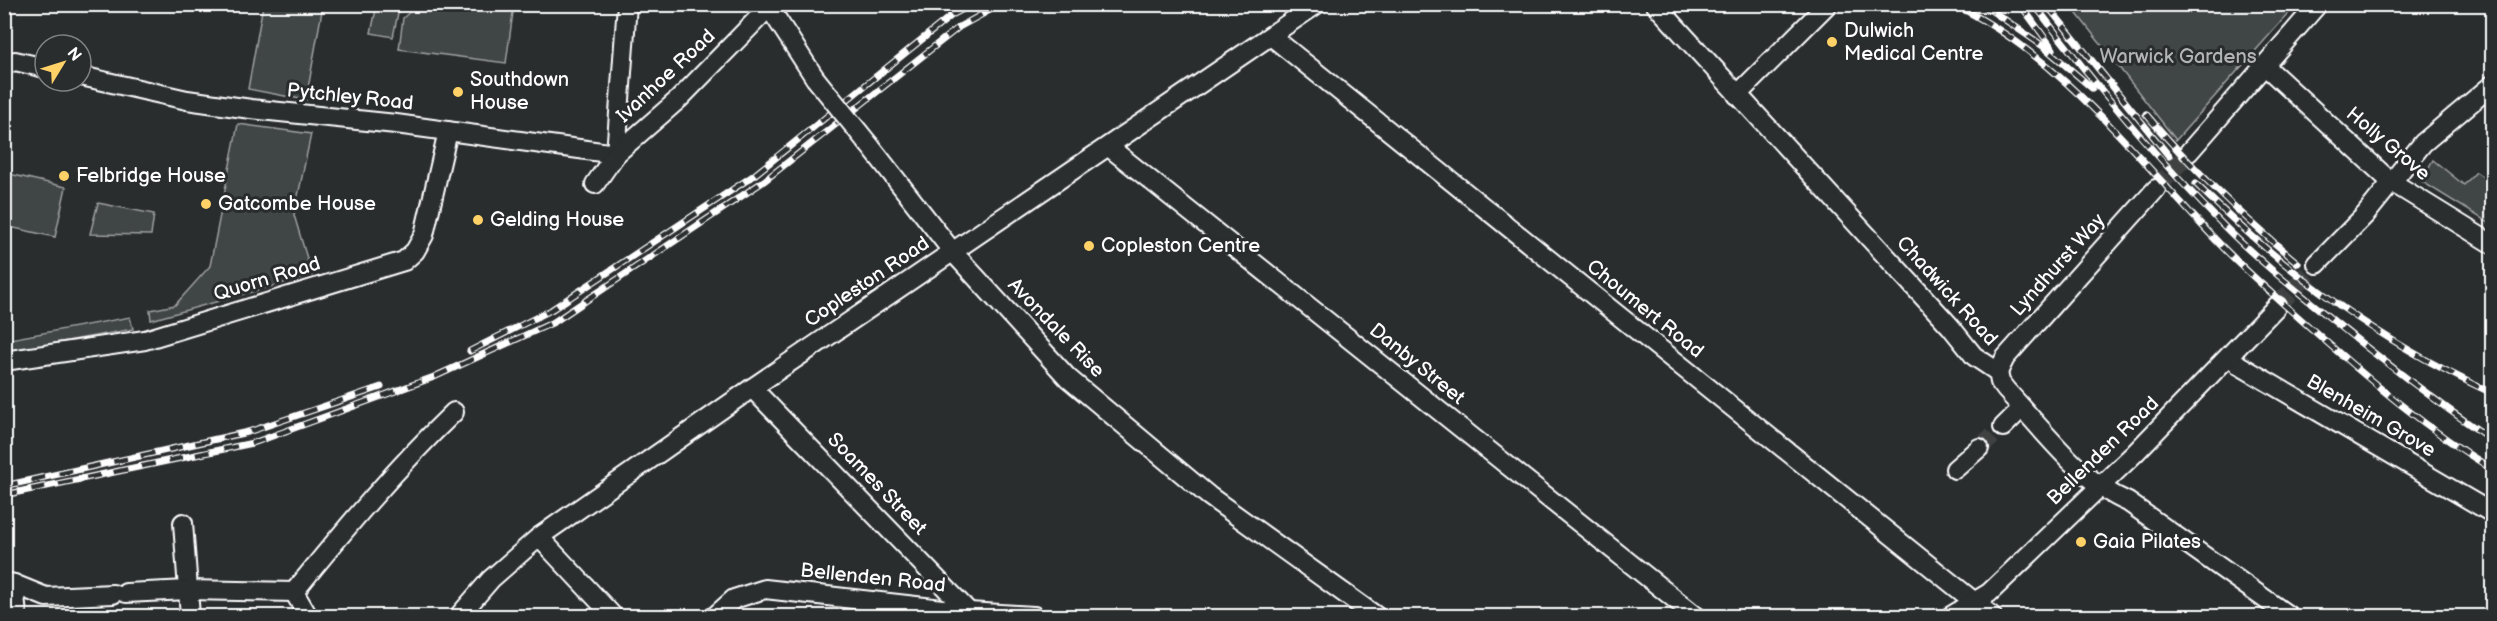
<svg xmlns="http://www.w3.org/2000/svg" width="2497" height="621" font-family="'Balsamiq Sans',sans-serif">
	<style>
		.green { fill: #414445; stroke: #a0a2a2; stroke-width: 1.5 }
		.lines { fill: none; stroke-linecap: round; stroke-linejoin: round }
		.street-tunnel { stroke: #3f4243; stroke-width: 18; stroke-dasharray: 18 9; stroke-linecap: butt }
		.street-casing { stroke: #fff; stroke-width: 22 }
		.street { stroke: #2a2d2e; stroke-width: 18 }
		.rail-casing { stroke: #fff; stroke-width: 7 }
		.rail { stroke: #2a2d2e; stroke-width: 4.5; stroke-dasharray: 14; stroke-linecap: butt }
		.street-bridge-casing { stroke: #fff; stroke-width: 22; stroke-linecap: butt }
		.street-bridge { stroke: #2a2d2e; stroke-width: 18 }
		.poi-dot { fill: #ffd166; stroke: #2a2d2e; stroke-width: 2 }
		.labels { text-anchor: middle; dominant-baseline: central; stroke-width: 6; stroke-linejoin: round; paint-order: stroke }
		.poi-label { font-size: 20px; fill: #fff; stroke: #2a2d2e; text-anchor: start }
		.park-label { font-size: 20px; fill: #b3b4b5; stroke: #2a2d2e }
		.street-label { font-size: 20px; fill: #fff; stroke: #2a2d2e }
	</style>
	<rect width="100%" height="100%" fill="#2a2d2e"/>
	<filter id="ink" filterUnits="userSpaceOnUse"><feTurbulence type="fractalNoise" baseFrequency=".0167" numOctaves="2"/><feDisplacementMap in="SourceGraphic" scale="12" xChannelSelector="R" yChannelSelector="G"/><feConvolveMatrix kernelMatrix="1 2 1 2 8 2 1 2 1" color-interpolation-filters="sRGB"/></filter>
	<g filter="url(#ink)">
		<g class="green">
			<path d="M263,5h60l-17,95 -58,-11z"/>
			<path d="M377,5h32l-11,8 -5,24 -22,-4z"/>
			<path d="M436,5h78l-8,58 -107,-14 4,-31 12,-11 20,3z"/>
			<path d="M2070,5h226l-120,135z"/>
			<path d="M238,124l73,10 -17,81 18,60 -161,45 -1,-10 25,-5 35,-39z"/>
			<path d="M2433,160l31,25 12,-13 16,11v42l-71,-44z"/>
			<path d="M5,173l61,14 -11,50 -50,-11z"/>
			<path d="M98,203l56,11 -3,21 -61,-1z"/>
			<path d="M130,317l3,12 -121,22 -2,-12z"/>
		</g>
		<g class="lines">
			<g class="street-tunnel">
				<path d="M2156,189l33,-37"/>
				<path d="M2277,306l40,-42"/>
				<path d="M1979,448l24,-21"/>
			</g>
			<defs>
				<g id="street">
					<path d="M1655,4l295,322 24,30 24,16"/>
					<path d="M769,7l46,71"/>
					<path d="M1271,36l721,580"/>
					<path d="M4,65l11,-4 30,7"/>
					<path d="M2264,65l126,116 102,63"/>
					<path d="M81,76l106,24 64,9 145,15 220,30"/>
					<path d="M1737,95l91,-91"/>
					<path d="M870,146l82,105 116,127 141,118 167,120"/>
					<path d="M1109,147l587,469"/>
					<path d="M2189,152l129,-148"/>
					<path d="M616,154l11,-150"/>
					<path d="M595,184l21,-30 63,-55 93,-95"/>
					<path d="M2317,264l49,-50 57,-71 69,-58"/>
					<path d="M2230,356l9,9 253,148"/>
					<path d="M4,361l141,-21 259,-79 11,-10 9,-16 24,-104"/>
					<path d="M1998,372l2,10 6,8c36,38 74,92 122,112l161,114"/>
					<path d="M1998,372l7,-14 151,-169"/>
					<path d="M752,388l217,224"/>
					<path d="M2003,427l19,-19"/>
					<path d="M1955,469l24,-21"/>
					<path d="M183,523l7,93"/>
					<path d="M539,537l74,79"/>
					<path d="M6,582l8,2 3,32"/>
					<path d="M14,584l32,13 67,-3"/>
					<path d="M294,592l14,24"/>
					<path d="M126,593l62,-3 106,2c51,-63 102,-124 160,-180"/>
					<path d="M459,616l32,-37 48,-42 213,-149 565,-384"/>
					<path d="M715,616l19,-17 31,-10 204,23 65,4"/>
					<path d="M1951,616l38,-23 146,-140 142,-147"/>
				</g>
			</defs>
			<use href="#street" class="street-casing"/>
			<use href="#street" class="street"/>
			<defs>
				<g id="rail">
					<path d="M1953,4c104,49 182,151 260,233 31,33 66,63 100,93 56,50 115,100 179,139"/>
					<path d="M1982,4l61,42 49,42"/>
					<path d="M2020,4l33,45"/>
					<path d="M2034,4c59,79 123,155 192,224 29,29 61,55 93,81 57,47 112,89 173,131"/>
					<path d="M2046,4l123,152"/>
					<path d="M2146,114c46,55 97,103 152,149"/>
					<path d="M2196,184c89,88 182,157 296,209"/>
					<path d="M470,351l81,-41 202,-134 199,-161 21,-11"/>
					<path d="M4,486l244,-54 133,-45"/>
					<path d="M4,495l249,-52 181,-66 120,-55 210,-141 195,-154 42,-23"/>
				</g>
			</defs>
			<use href="#rail" class="rail-casing"/>
			<use href="#rail" class="rail"/>
			<defs>
				<path id="street-bridge" d="M815,78l55,68"/>
			</defs>
			<use href="#street-bridge" class="street-bridge-casing"/>
			<use href="#street-bridge" class="street-bridge"/>
		</g>
	</g>
	<g class="poi-dot">
		<circle cx="1832" cy="42" r="6"/>
		<circle cx="458" cy="92" r="6"/>
		<circle cx="64" cy="176" r="6"/>
		<circle cx="206" cy="204" r="6"/>
		<circle cx="478" cy="220" r="6"/>
		<circle cx="1089" cy="246" r="6"/>
		<circle cx="2081" cy="542" r="6"/>
	</g>
	<g class="labels">
		<g class="poi-label">
			<text x="1844" y="31">Dulwich<tspan x="1844" dy="23">Medical Centre</tspan></text>
			<text x="470" y="80">Southdown<tspan x="470" dy="23">House</tspan></text>
			<text x="76" y="176">Felbridge House</text>
			<text x="218" y="204">Gatcombe House</text>
			<text x="490" y="220">Gelding House</text>
			<text x="1101" y="246">Copleston Centre</text>
			<text x="2093" y="542">Gaia Pilates</text>
		</g>
		<g class="park-label">
			<text x="2178" y="57">Warwick Gardens</text>
		</g>
		<g class="street-label">
			<text transform="translate(666 76) rotate(-43)">Ivanhoe Road</text>
			<text transform="translate(350 97) rotate(6)">Pytchley Road</text>
			<text transform="translate(2388 144) rotate(40)">Holly Grove</text>
			<text transform="translate(2058 265) rotate(-48)">Lyndhurst Way</text>
			<text transform="translate(267 279) rotate(-17)">Quorn Road</text>
			<text transform="translate(867 282) rotate(-34)">Copleston Road</text>
			<text transform="translate(1947 291) rotate(48)">Chadwick Road</text>
			<text transform="translate(1645 309) rotate(39)">Choumert Road</text>
			<text transform="translate(1056 328) rotate(46)">Avondale Rise</text>
			<text transform="translate(1417 364) rotate(39)">Danby Street</text>
			<text transform="translate(2371 416) rotate(30)">Blenheim Grove</text>
			<text transform="translate(2103 451) rotate(-44)">Bellenden Road</text>
			<text transform="translate(877 484) rotate(46)">Soames Street</text>
			<text transform="translate(873 578) rotate(6)">Bellenden Road</text>
		</g>
	</g>
	<rect width="2497" height="621" fill="none" stroke="#2a2d2e" stroke-width="24"/>
	<rect x="12" y="12" width="2473" height="597" fill="none" stroke="#fff" stroke-width="2" filter="url(#ink)"/>
	<g transform="translate(63 63) rotate(52)"><circle r="28" fill="#2a2d2e" stroke="#7f8182" stroke-width="1.5"/>
	<path d="M0-4.5L10 22L0 15L-10 22Z" fill="#ffd166"/>
	<text y="-9" font-size="16" font-weight="bold" text-anchor="middle" fill="#ffffff">N</text>
	</g>
</svg>
